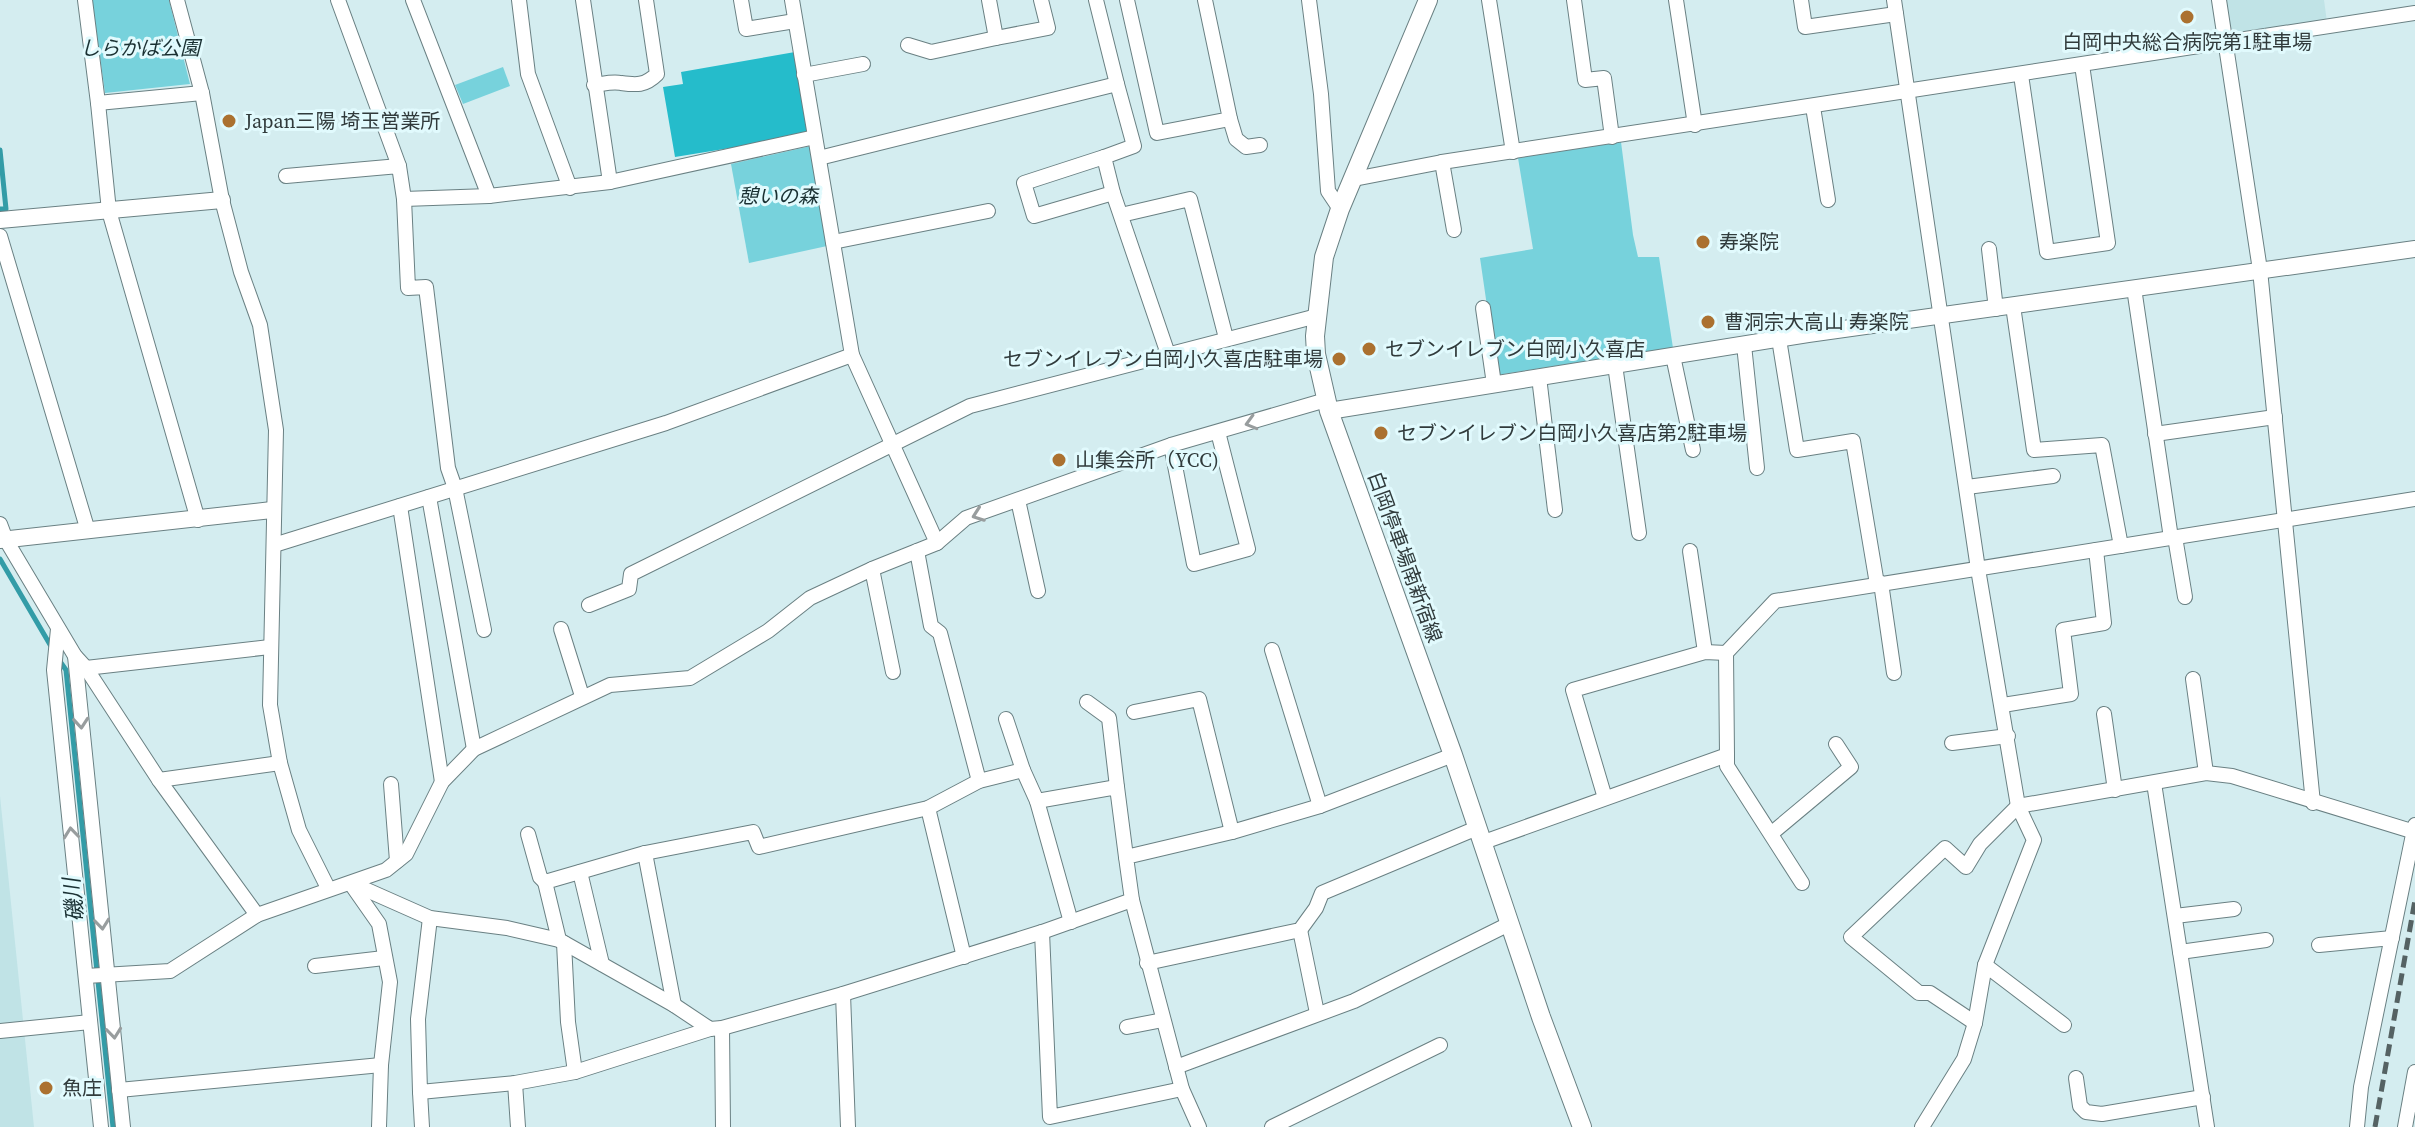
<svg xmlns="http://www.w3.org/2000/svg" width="2415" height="1127" font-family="'Source Serif 4','Noto Sans JP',serif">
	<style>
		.built { fill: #c0e3e6 }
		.green { fill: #77d2dc }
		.forest { fill: #25bccb }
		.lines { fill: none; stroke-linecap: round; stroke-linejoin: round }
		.stream { stroke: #339ca7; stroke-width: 5 }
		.minor-casing { stroke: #6a8083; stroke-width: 16 }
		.tertiary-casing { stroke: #6a8083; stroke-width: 18 }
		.secondary-casing { stroke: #6a8083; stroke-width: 20 }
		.minor { stroke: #fff; stroke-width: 14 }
		.tertiary { stroke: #fff; stroke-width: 16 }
		.secondary { stroke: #fff; stroke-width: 18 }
		.rail { stroke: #556263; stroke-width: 5; stroke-dasharray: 12 6; stroke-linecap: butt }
		.oneway { stroke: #989d9e }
		.poi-dot { fill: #ab7130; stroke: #e1fafd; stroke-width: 3 }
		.labels { text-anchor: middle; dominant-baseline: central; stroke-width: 6; stroke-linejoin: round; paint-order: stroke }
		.poi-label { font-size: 20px; fill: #313b3c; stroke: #e1fafd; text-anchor: start }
		.park-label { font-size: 20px; font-style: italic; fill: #193032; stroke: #e1fafd }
		.street-label { font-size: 20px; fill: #313b3c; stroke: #e1fafd }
		.water-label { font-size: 22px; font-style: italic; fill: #1a3134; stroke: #e1fafd }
	</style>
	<rect width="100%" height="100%" fill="#d4edf0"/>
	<g class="built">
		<path d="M2225,0h99l3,22 -91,14 -6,-4z"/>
		<path d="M0,796l34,331h-34z"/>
	</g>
	<g class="green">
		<path d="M92,0h77l21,84 -85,9z"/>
		<path d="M503,67l7,19 -47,18 -8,-19z"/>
		<path d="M1621,142l12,93 5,22h21l14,91 -176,27 -17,-117 53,-9 -15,-91z"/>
		<path d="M811,146l16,100 -78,17 -18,-99z"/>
	</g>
	<path class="forest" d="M795,52l14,83 -134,22 -12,-70 20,-3 -2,-12z"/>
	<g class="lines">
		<g class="stream">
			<path d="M0,150l6,59h-6"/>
			<path d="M0,559l52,89"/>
			<path d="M59,660l7,10 47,457"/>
		</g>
		<defs>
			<g id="minor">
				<path d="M85,0l13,103 104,-10"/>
				<path d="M177,0l25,93 20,107 19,72 19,53 16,105 -6,275 10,58 19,67 29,58"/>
				<path d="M338,0l61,166"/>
				<path d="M413,0l76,196"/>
				<path d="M519,0l9,74 42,114"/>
				<path d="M583,0l27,182"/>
				<path d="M741,0l5,29 49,-8"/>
				<path d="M989,0l7,38 52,-10 -7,-28"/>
				<path d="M1127,0l30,133 73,-14 -25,-119"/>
				<path d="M1309,0l12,94 7,97 12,18"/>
				<path d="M1489,0l24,152"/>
				<path d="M1574,0l11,80 19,-2 8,59"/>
				<path d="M1676,0l19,125"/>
				<path d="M1801,0l4,27 91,-13"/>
				<path d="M1894,0l84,569 40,237 16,34 -49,125 -10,58 -11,36 -42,68"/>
				<path d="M2219,0l41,270 53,533"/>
				<path d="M908,45l23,7 65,-14"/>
				<path d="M804,75l59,-11"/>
				<path d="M2021,75l26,177 61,-9 -26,-178"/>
				<path d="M1117,84l17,62 -30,11 9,36 55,161"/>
				<path d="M594,85c9,-1 18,-4 27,-2 15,2 24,3 36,-9l-11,-74"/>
				<path d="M98,103l11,108 89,309"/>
				<path d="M1813,107l15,93"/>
				<path d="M1230,119l6,20 10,8 14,-2"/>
				<path d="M1104,157l-80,26 10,33 79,-23"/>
				<path d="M819,158l298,-74 -21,-84"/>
				<path d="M1442,162l12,68"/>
				<path d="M286,176l113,-10 5,33 85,-3 121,-14 205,-45"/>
				<path d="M1354,179l88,-17 973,-149"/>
				<path d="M404,199l4,89 18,-1 22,181 7,20 29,142"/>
				<path d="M1121,215l69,-16 36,139"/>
				<path d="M0,236l88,295"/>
				<path d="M833,242l155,-31"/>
				<path d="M1989,249l7,60"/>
				<path d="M2134,288l37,250"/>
				<path d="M2013,306l21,144 68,-5 19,101"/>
				<path d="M1483,308l11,76"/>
				<path d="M1779,339l18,111 56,-9 24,143"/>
				<path d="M1744,345l13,123"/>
				<path d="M1673,356l20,94"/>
				<path d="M1615,365l24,168"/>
				<path d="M1539,377l16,133"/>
				<path d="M2155,434l120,-17"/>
				<path d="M1171,445l23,119 54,-15 -30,-117"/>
				<path d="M1967,487l86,-11"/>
				<path d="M429,497l45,252"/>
				<path d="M1018,500l20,91"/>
				<path d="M400,506l42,276"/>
				<path d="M0,524l6,16 69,116 11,12 73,112 98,135"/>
				<path d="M2175,537l10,60"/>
				<path d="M937,543l29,-25 205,-73 155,-45"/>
				<path d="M274,545l392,-122 186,-68"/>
				<path d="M917,551l14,75 9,7 39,148"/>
				<path d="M1690,551l15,101"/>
				<path d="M872,569l21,103"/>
				<path d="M1881,583l13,90"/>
				<path d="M589,605l40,-16 2,-15 339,-168 347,-90"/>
				<path d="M58,629l-4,41 47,457"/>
				<path d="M561,629l21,67"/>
				<path d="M1272,650l48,156"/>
				<path d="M75,656l48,471"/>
				<path d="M86,668l184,-21"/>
				<path d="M2193,679l13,94"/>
				<path d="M1087,702l22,16 8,69"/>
				<path d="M2003,705l68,-11 -8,-64 41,-7 -8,-73"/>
				<path d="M1134,712l65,-13 33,133"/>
				<path d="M2104,714l11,76"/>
				<path d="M1006,719l17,51"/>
				<path d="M1952,743l56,-7"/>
				<path d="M1727,755v11l75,117"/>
				<path d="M159,780l121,-17"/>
				<path d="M2154,783l53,344"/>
				<path d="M391,784l6,77"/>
				<path d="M1605,798l-32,-108 132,-38 21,1"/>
				<path d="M1037,801l34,121"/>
				<path d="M928,808l36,149"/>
				<path d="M1772,833l79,-66 -15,-23"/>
				<path d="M528,834l12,43 5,5"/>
				<path d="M1481,843l246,-88 -1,-102 49,-52 640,-102"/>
				<path d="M645,853l29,152"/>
				<path d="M580,872l22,92"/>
				<path d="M351,883l79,35 77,10 52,12 115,65 36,24 12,-1 121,-34 199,-62 90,-32 -6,-43 106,-25 88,-26 133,-51"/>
				<path d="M351,884l28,40 11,58 -9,83 -2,62"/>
				<path d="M1132,900l50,189 17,38"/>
				<path d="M2175,916l59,-7"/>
				<path d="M430,918l-12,101 2,73 95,-9 60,-11 135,-43"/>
				<path d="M1300,930l17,83"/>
				<path d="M1042,932l8,185 132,-28"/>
				<path d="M559,940l-14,-58 100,-29 108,-21 6,15 169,-39 51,-27 44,-11 14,31 80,-14 9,70"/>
				<path d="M564,943l4,79 7,50"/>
				<path d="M2319,945l73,-7"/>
				<path d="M2180,952l86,-12"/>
				<path d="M1147,963l153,-33 16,-22 6,-15 155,-65"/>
				<path d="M1985,965l79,60"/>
				<path d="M315,966l69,-8"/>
				<path d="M86,976l84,-5 87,-56 129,-45 20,-16 36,-72 32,-33 136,-64 80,-7 78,-47 42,-33 62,-29 65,-26 -85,-188 -60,-355"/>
				<path d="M843,994l5,133"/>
				<path d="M1975,1023l-45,-30h-11l-68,-56 94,-89 21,19 14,-23 38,-38 188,-33 26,3 183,56"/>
				<path d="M1127,1027l36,-7"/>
				<path d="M722,1028l1,99"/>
				<path d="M0,1031l90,-9"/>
				<path d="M1176,1067l178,-66 155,-77"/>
				<path d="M2076,1078l4,28 6,6 16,2 101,-17"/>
				<path d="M515,1083l3,44"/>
				<path d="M119,1090l262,-25"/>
				<path d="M420,1092l2,35"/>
				<path d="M1272,1127l168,-82"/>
				<path d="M2357,1127l4,-40 54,-262"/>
				<path d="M2405,1127l10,-55"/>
			</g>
			<g id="tertiary">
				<path d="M0,220l222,-20"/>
				<path d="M1329,411l479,-77 607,-85"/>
				<path d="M0,540l272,-30"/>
			</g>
			<path id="secondary" d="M1428,0l-88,209 -16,48 -9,79 1,18 13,57 124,344 88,262 41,110"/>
		</defs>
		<use href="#minor" class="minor-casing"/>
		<use href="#tertiary" class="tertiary-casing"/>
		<use href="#secondary" class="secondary-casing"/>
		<use href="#minor" class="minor"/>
		<use href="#tertiary" class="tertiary"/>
		<use href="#secondary" class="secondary"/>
		<path class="rail" d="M2375,1127l40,-227"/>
	</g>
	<defs><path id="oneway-chevron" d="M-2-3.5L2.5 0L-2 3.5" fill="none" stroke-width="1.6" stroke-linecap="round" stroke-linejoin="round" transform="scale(2)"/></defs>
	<g class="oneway">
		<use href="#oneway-chevron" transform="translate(1251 423) rotate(164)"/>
		<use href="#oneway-chevron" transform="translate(978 515) rotate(160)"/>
		<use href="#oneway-chevron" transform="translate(81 723) rotate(85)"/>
		<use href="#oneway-chevron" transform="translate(71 833) rotate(-96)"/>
		<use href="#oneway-chevron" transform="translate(102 924) rotate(84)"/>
		<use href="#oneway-chevron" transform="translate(114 1033) rotate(84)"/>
	</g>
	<g class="poi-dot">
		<circle cx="2187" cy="17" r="8"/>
		<circle cx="229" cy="121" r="8"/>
		<circle cx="1703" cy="242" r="8"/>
		<circle cx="1708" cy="322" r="8"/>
		<circle cx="1369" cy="349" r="8"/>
		<circle cx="1339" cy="359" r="8"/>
		<circle cx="1381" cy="433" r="8"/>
		<circle cx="1059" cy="460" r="8"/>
		<circle cx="46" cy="1088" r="8"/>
	</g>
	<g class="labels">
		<g class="poi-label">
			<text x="2187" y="42" text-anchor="middle">白岡中央総合病院第1駐車場</text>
			<text x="245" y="121">Japan三陽 埼玉営業所</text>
			<text x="1719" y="242">寿楽院</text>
			<text x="1724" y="322">曹洞宗大高山 寿楽院</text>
			<text x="1385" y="349">セブンイレブン白岡小久喜店</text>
			<text x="1323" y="359" text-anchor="end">セブンイレブン白岡小久喜店駐車場</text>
			<text x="1397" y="433">セブンイレブン白岡小久喜店第2駐車場</text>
			<text x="1075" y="460">山集会所（YCC)</text>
			<text x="62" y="1088">魚庄</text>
		</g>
		<g class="park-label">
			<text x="140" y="48">しらかば公園</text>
			<text x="778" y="196">憩いの森</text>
		</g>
		<g class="street-label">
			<text transform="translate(1405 557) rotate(70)">白岡停車場南新宿線</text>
		</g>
		<g class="water-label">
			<text transform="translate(73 900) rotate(-96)">磯川</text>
		</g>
	</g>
</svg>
